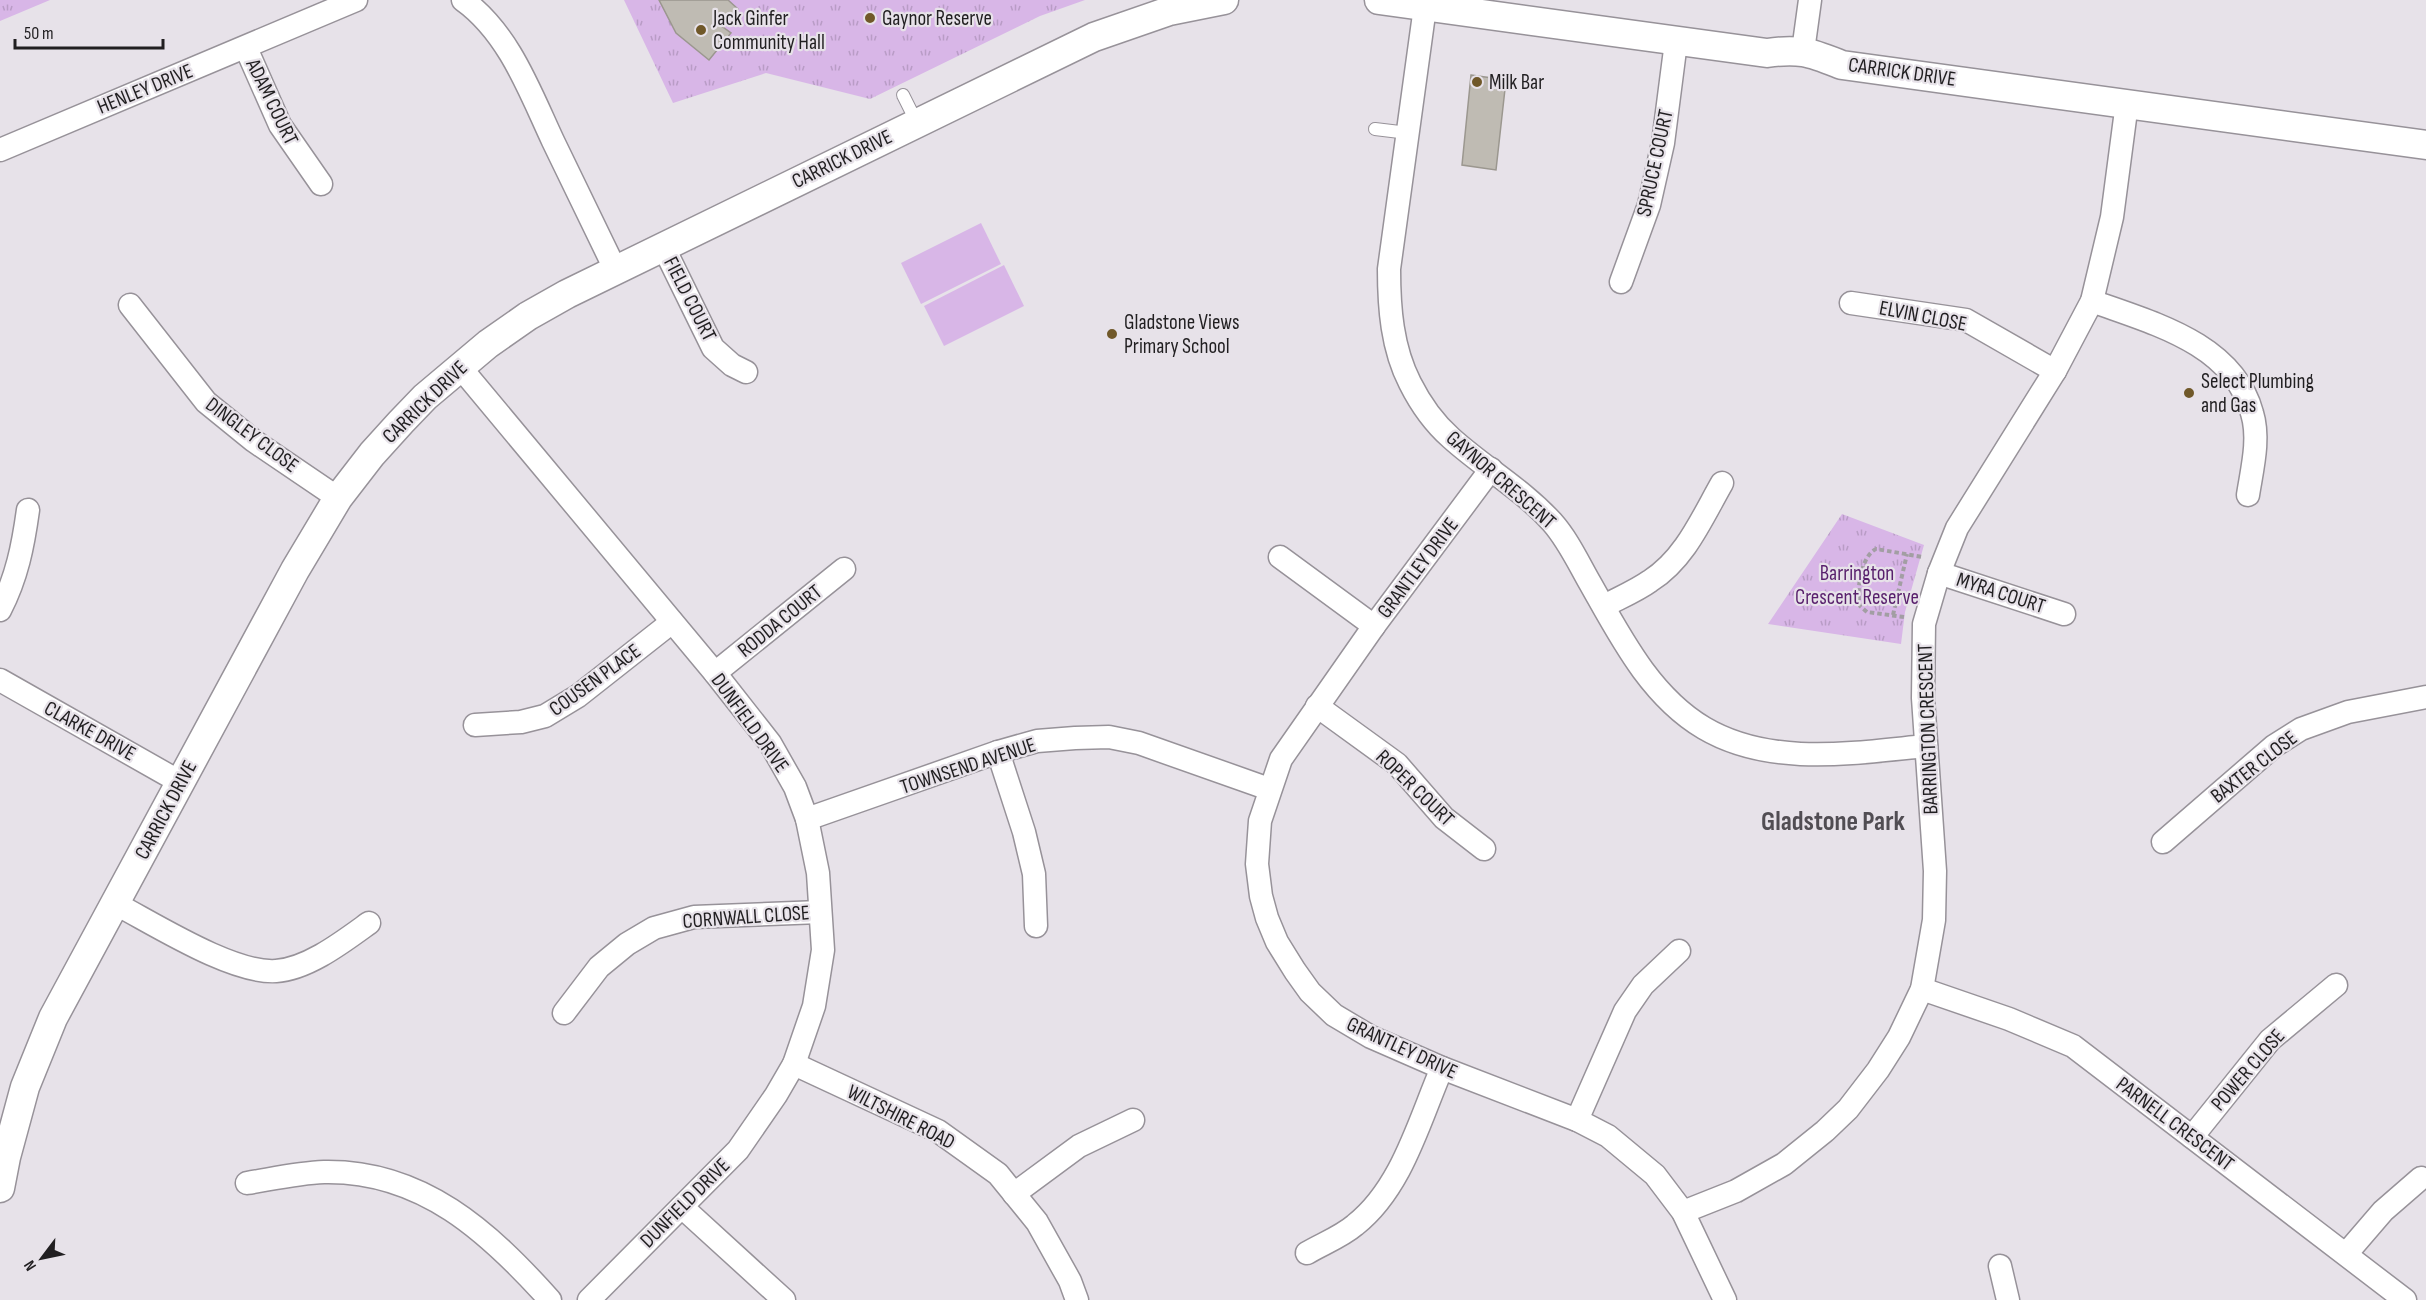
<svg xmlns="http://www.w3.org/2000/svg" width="2426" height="1300" font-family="'Sofia Sans Condensed',sans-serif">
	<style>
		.green { fill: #d8b6e7 }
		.park { fill: url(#park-tufts) }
		.building { fill: #bfbbb3; stroke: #9b978f; stroke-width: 1.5 }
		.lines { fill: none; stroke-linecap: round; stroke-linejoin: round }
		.service-casing { stroke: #979299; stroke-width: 14 }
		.minor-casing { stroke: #979299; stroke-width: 25 }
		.tertiary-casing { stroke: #979299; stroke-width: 31 }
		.path { stroke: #a29ea3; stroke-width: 4; stroke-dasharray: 4.5 3; stroke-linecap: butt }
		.service { stroke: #fff; stroke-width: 12 }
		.minor { stroke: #fff; stroke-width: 22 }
		.tertiary { stroke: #fff; stroke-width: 28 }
		.poi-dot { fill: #705829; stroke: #e7e2e9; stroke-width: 2 }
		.labels { text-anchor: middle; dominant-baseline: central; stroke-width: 4.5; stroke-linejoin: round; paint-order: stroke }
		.poi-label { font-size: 21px; fill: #211f21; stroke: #e7e2e9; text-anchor: start }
		.street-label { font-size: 21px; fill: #211f21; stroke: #e7e2e9 }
		.park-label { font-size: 21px; fill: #581f6c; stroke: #e7e2e9 }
		.district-label { font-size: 27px; font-weight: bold; fill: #514d53; stroke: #e7e2e9 }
	</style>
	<defs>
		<pattern id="park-tufts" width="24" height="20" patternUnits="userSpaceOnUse" patternTransform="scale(1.5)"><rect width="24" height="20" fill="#d8b6e7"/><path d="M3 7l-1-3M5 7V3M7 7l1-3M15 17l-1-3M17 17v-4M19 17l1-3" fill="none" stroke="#b99cc6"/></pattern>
	</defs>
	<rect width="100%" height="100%" fill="#e7e2e9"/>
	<g class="green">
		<path d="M981,223l20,41 -80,40 -20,-41z"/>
		<path d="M1004,265l20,41 -80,40 -20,-40z"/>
	</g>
	<g class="park">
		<path d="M0,0h50l-50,21z"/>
		<path d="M624,0h461l-45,16 -170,83 -104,-26 -93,30z"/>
		<path d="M1842,514l82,31 -19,67 -4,32 -133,-20z"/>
	</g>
	<g class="building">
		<path d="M659,0h69l10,9 -15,18 8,6 -22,27 -33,-27z"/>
		<path d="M1471,75l35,5 -10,90 -34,-5z"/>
	</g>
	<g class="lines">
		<defs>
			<g id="service">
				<path d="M903,95l14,28"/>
				<path d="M1375,129l33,4"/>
			</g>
			<g id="minor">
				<path d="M463,0c46,33 67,92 90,141 21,43 42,86 62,128"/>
				<path d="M1425,7l-36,262c0,39 3,79 21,114 10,20 24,40 41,55 32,29 71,51 101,84 16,18 26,40 38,61 30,53 60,113 114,145 66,39 149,25 222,18"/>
				<path d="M246,48l34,77 41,59"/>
				<path d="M1803,51l7,-51"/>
				<path d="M0,150l356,-150"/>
				<path d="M663,246l50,102 19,17 14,7"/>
				<path d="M1621,282l28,-77 14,-62 13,-101"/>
				<path d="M2092,301c60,22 141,42 160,112 8,26 0,56 -4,82"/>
				<path d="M1851,303l115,17 89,51"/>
				<path d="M130,305l76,97 48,39 84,57"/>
				<path d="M460,367l255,306 55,70 25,44 12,32 11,54 5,77 -9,56 -20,58 -18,31 -38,55 -149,150"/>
				<path d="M1491,469l-117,157 -93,133 -21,62 -3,43 4,32 6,22 10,24 18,29 15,21 24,23 37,22 71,31 135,52 31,16 47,39 28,37 42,88"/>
				<path d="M1280,557l94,69"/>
				<path d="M1939,573l125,41"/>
				<path d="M1604,606c15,-8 32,-15 46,-25 35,-22 52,-63 72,-98"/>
				<path d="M0,610c17,-33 23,-64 28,-100"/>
				<path d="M715,673l129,-104"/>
				<path d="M0,680l180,102"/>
				<path d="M1317,706l80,58 47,54 40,31"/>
				<path d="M475,725l46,-3 24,-6 33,-20 94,-74"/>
				<path d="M998,752l26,80 10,42 2,52"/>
				<path d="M807,819l191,-67 39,-11 38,-3 34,-1 30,6 130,46"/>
				<path d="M2163,842l111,-96 27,-17 47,-17 78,-15"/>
				<path d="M116,904c40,21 117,70 160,67 32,-2 68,-30 93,-48"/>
				<path d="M1922,989l87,30 64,27 332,254"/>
				<path d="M564,1013l35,-46 28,-23 27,-16 40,-11 126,-5"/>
				<path d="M794,1064l144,67 60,43 39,48 33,59 7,19"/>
				<path d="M1577,1120l48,-109 18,-26 36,-34"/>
				<path d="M2192,1137l78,-97 66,-55"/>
				<path d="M247,1183c25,-4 51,-10 77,-11 98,-2 165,60 226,128"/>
				<path d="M1014,1194l65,-48 54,-26"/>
				<path d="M682,1207l102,93"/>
				<path d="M1683,1212l53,-21 48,-27 41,-33 23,-22 30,-39 21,-33 23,-48 12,-69 1,-49 -12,-173 1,-74 15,-51 18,-45 98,-157 37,-70 20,-84 15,-114"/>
				<path d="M1307,1253c15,-9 34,-16 48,-28 47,-37 64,-104 87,-157"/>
				<path d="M2346,1254l37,-43 38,-33"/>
				<path d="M2000,1266l8,34"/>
			</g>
			<g id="tertiary">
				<path d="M1379,0l388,53c34,-5 44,0 75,12l584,80"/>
				<path d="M0,1188l6,-31 19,-70 28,-69 242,-448 43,-72 34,-44 29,-32 24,-25 63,-53 40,-28 39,-22 527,-257 75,-26 55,-11"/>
			</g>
		</defs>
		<use href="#service" class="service-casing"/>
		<use href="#minor" class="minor-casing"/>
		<use href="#tertiary" class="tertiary-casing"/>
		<g class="path">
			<path d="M1893,615l14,-61"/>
			<path d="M1904,617l-37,-5 -7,-6c-4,-15 1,-50 16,-57l47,8"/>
		</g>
		<use href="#service" class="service"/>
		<use href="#minor" class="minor"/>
		<use href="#tertiary" class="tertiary"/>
	</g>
	<g class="poi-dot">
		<circle cx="870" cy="18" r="6"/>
		<circle cx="701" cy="30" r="6"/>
		<circle cx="1477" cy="82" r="6"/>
		<circle cx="1112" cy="334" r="6"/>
		<circle cx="2189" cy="393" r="6"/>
	</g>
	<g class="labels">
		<g class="poi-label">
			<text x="713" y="18">Jack Ginfer<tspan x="713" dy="24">Community Hall</tspan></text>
			<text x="882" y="18">Gaynor Reserve</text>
			<text x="1489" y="82">Milk Bar</text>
			<text x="1124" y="322">Gladstone Views<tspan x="1124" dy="24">Primary School</tspan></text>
			<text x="2201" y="381">Select Plumbing<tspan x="2201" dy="24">and Gas</tspan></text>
		</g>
		<g class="street-label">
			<text transform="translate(1902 72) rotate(8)">CARRICK DRIVE</text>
			<text transform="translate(145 89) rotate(-22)">HENLEY DRIVE</text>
			<text transform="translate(272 102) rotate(64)">ADAM COURT</text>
			<text transform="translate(842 159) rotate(-26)">CARRICK DRIVE</text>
			<text transform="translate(1655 163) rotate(-78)">SPRUCE COURT</text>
			<text transform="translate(690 299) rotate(63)">FIELD COURT</text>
			<text transform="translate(1923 316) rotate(11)">ELVIN CLOSE</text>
			<text transform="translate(425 402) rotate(-44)">CARRICK DRIVE</text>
			<text transform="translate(252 435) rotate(37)">DINGLEY CLOSE</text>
			<text transform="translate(1501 480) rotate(41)">GAYNOR CRESCENT</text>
			<text transform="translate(1418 568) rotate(-53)">GRANTLEY DRIVE</text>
			<text transform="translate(2001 593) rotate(18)">MYRA COURT</text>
			<text transform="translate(780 621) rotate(-39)">RODDA COURT</text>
			<text transform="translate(595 680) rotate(-36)">COUSEN PLACE</text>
			<text transform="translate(750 723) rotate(54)">DUNFIELD DRIVE</text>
			<text transform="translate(1928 729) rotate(-92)">BARRINGTON CRESCENT</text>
			<text transform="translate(90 731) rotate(29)">CLARKE DRIVE</text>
			<text transform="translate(968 766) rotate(-18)">TOWNSEND AVENUE</text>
			<text transform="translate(2254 767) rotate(-38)">BAXTER CLOSE</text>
			<text transform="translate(1415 788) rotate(44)">ROPER COURT</text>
			<text transform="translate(166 810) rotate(-62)">CARRICK DRIVE</text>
			<text transform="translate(746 917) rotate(-4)">CORNWALL CLOSE</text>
			<text transform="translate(1402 1048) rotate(25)">GRANTLEY DRIVE</text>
			<text transform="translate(2248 1070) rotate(-49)">POWER CLOSE</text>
			<text transform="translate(901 1117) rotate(27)">WILTSHIRE ROAD</text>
			<text transform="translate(2175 1124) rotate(37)">PARNELL CRESCENT</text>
			<text transform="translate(685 1203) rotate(-45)">DUNFIELD DRIVE</text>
		</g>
		<g class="park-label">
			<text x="1857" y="573">Barrington<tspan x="1857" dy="24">Crescent Reserve</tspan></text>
		</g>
		<g class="district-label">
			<text x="1833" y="822">Gladstone Park</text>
		</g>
	</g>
	<g transform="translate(42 1258) rotate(238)" stroke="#e7e2e9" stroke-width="4.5" paint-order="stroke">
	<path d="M0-4.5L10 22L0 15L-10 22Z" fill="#211f21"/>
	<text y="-9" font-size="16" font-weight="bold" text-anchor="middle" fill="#211f21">N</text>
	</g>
	<path d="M15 39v9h148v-9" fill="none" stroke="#211f21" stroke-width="3"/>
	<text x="24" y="39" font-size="18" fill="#211f21" stroke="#e7e2e9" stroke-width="4.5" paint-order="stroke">50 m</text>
</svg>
